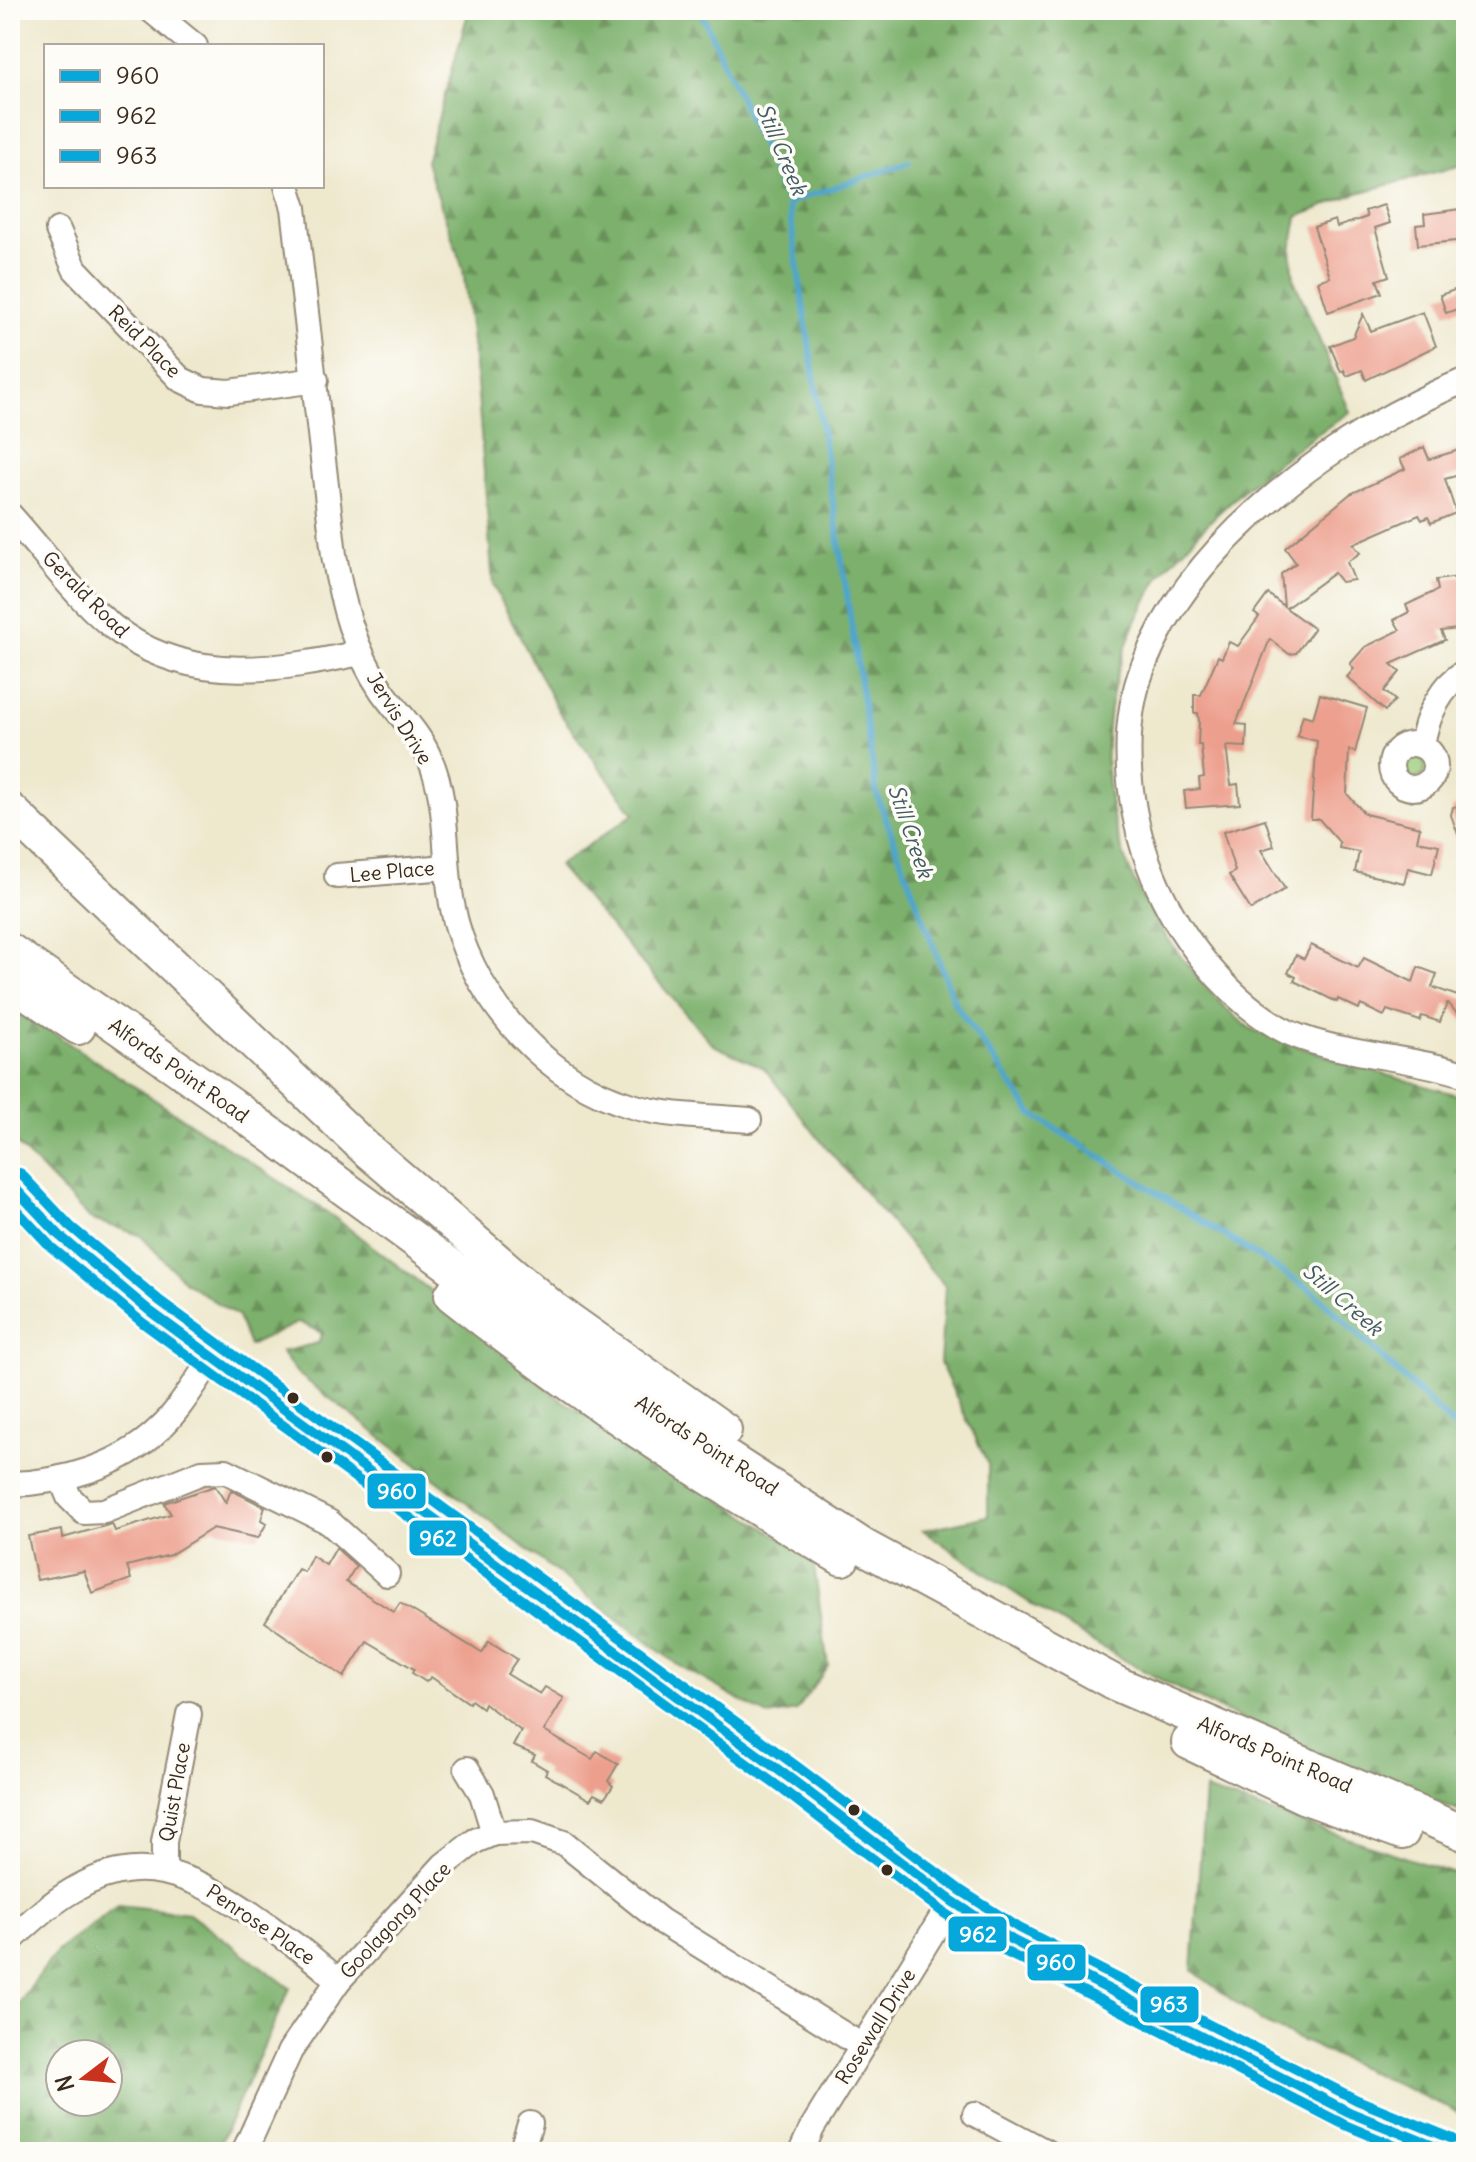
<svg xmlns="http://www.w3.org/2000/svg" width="1476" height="2162" font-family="Delius,sans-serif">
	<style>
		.grass { fill: url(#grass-dots); stroke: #6b7c4d; stroke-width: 2 }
		.forest { fill: url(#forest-firs); stroke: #5c6d45; stroke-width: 2; fill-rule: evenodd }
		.garden { fill: #9bcd7c; stroke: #6b7c4d; stroke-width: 2 }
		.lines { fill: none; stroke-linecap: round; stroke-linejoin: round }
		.stream { stroke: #4fa5cb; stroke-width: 6 }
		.building { fill: #ed9f8d }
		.minor-casing { stroke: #948976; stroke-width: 28 }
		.highway-casing { stroke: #948976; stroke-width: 38 }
		.minor { stroke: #fff; stroke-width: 24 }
		.highway { stroke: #fff; stroke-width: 34 }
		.bus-1-casing { stroke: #fdfcf7; stroke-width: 16 }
		.bus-2-casing { stroke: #fdfcf7; stroke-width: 16 }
		.bus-3-casing { stroke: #fdfcf7; stroke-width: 16 }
		.bus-1 { stroke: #06a7da; stroke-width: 10 }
		.bus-2 { stroke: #06a7da; stroke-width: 10 }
		.bus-3 { stroke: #06a7da; stroke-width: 10 }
		.bus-dot { fill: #3b2a1e; stroke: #fdfcf7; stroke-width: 3 }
		.labels { text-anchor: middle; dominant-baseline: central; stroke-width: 7; stroke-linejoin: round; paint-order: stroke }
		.street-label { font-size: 20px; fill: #3b2a1e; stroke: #fdfcf7 }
		.water-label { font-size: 22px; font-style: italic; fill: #435b63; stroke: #fdfcf7 }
		.line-badge { stroke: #fdfcf7; stroke-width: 3 }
		.badge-label { font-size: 22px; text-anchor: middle; font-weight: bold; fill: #fff }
	</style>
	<defs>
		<pattern id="grass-dots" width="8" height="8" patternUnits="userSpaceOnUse" patternTransform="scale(2)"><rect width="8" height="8" fill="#9bcd7c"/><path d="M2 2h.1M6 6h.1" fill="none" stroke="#86b06b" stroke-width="1.8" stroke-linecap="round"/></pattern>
		<pattern id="forest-firs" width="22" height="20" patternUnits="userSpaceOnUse" patternTransform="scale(2)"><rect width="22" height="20" fill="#7cb06c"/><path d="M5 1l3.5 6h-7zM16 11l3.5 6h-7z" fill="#678f58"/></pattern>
	</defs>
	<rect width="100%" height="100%" fill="#fdfcf7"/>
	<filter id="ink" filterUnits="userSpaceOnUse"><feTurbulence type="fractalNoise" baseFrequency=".0125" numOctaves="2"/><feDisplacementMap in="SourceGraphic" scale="16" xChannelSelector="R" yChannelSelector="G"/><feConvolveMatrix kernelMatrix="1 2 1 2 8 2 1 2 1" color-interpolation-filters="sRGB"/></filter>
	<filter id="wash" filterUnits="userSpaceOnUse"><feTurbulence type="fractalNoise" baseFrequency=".006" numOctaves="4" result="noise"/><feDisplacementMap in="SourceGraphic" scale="32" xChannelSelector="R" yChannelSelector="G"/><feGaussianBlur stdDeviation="1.8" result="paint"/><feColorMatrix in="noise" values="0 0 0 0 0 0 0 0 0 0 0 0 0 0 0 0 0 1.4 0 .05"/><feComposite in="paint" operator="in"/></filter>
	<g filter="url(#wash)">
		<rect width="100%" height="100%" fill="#eee8cd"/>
		<path class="grass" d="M10,919l25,25 -25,-8z"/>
		<g class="forest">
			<path d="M469,10h997v154l-112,30 -57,23 -6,33 3,30 56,132c-62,41 -114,78 -163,134 -9,10 -21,21 -28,32 -75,124 -70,259 18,373 20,27 43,55 70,75 12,9 31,13 45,18 57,21 115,37 174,53v717c-89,-35 -177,-72 -263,-113 -98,-47 -192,-108 -280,-171l65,-14v-52l-48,-101 5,-77 -125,-146 -56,-72 -51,-23 -155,-179 76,-52 -75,-102 -66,-127 -16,-202 -14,-114 -37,-107z"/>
			<path d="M10,1000l55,41 266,174 166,126 57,54 259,163 15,108 -32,45 -28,5 -93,-53 -378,-290 -16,-21 37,-9 4,-10 -23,-11 -50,24 -11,-29 -54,-36 -44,-46 -50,-16 -80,-82z"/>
			<path d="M1205,1790l261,88v238l-203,-93 -71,-53z"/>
			<path d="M118,1905l71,8 101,75 -74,164h-206v-136l46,-64zM60,2054h48v48h-48z"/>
		</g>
		<circle class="garden" cx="1413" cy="767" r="12"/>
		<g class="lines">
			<g class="stream">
				<path d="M700,10l88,193 89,592 78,209 77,110 282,178 152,146"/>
				<path d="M788,203l121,-41"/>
			</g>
		</g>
		<g id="blocks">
			<g class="building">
				<path d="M1384,205l6,18 -15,5 14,48 -12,4 5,13 -54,19 -10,-31 12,-4 -16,-50 21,-7 2,7 30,-10 -2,-6z"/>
				<path d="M1461,209l4,31 -47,5 -2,-20 9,-1 -1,-10z"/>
				<path d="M1466,286v20l-20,7 -6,-18z"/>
				<path d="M1423,312l13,34 -70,34 -4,-10 -15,6 -3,-6 -3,2 -11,-26 23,-9 10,-23 8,17z"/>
				<path d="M1424,447l5,12 37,-11v25l-21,6 11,34 -25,10 -3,-6 -6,3 -3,-5 -66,29 7,9 -13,9 7,18 -13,2 -7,-9 -48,35 28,21 -18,24 -7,1 -19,-15 -34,85 11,1 -1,22 -20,-1 5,39 7,-1 2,20 -54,4 -2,-17 16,-2 -1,-11 5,-1 -3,-32h-3l1,-23 -1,-9h-4v-18h7l17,-39 4,2 7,-16 9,4 21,-29 -5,-4 14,-19 16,12 -3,-32 15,-11 -11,-15 65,-54 55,-25 -5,-10z"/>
				<path d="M1466,576v52l-25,3 4,9 -54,24 9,8 -16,19 11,9 -10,11 -38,-34 7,-8 -4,-5 15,-17 35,-17 -6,-10 15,-8 -3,-7 32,-15 -2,-10z"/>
				<path d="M1320,694l47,14 -12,44 -6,-2 -2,44 18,20 55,13 -3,14 22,4 -7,29 -24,-6 -4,15 -49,-11 4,-20 -20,-4 1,-5 -21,-24h-8l6,-78 -20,-5 6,-21 10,3z"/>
				<path d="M1466,804v47h-2l-13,-36 2,-8z"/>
				<path d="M1265,819l9,27 -13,4 24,39 -34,21 -22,-35 6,-4 -12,-39z"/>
				<path d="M1311,945l47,23 6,-10 49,24 5,-15 19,7 -5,13 34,12v23l-19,-19 -7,19 -18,-6 -2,5 -33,-11 -3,6 -23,-11 -2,4 -21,-10 -1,3 -43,-21 2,-4 -8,-4 8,-18 8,4z"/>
				<path d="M215,1486l11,17 5,-13 34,17 -4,13 6,3 -9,15 -45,-10 -43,27 -43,11 4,13 -39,14 -8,-22 -47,9 -9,-44 34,-6 1,8 49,-14 3,7 56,-17 -7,-11z"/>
				<path d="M336,1548l20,18 -10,16 48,30 6,-9 82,50 7,-12 28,18 -10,15 33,20 5,-7 19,11 -20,33 48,28 5,-8 21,13 -10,17 5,5 -9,13 -10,-5 -4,6 -45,-26 2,-4 -15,-9 3,-6 -22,-9 8,-15 -37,-28 -2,5 -11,-8 -2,3 -38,-26 -5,5 -14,-9 2,-4 -47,-28 -23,36 -79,-55 33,-53 6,3 8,-16 14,9z"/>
			</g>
		</g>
	</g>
	<g filter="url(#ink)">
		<use href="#blocks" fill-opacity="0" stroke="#948976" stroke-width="2"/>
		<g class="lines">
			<defs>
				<g id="minor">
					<path d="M151,10l44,36"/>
					<path d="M287,186l7,22 40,347c8,48 20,95 48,136 15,21 35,40 46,64 22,46 15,101 24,149 15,84 84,168 165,197 41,16 88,15 132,19"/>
					<path d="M58,230l17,39 105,110 23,11 26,2 87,-12"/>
					<path d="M1466,380c-125,51 -273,157 -323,287 -25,65 -15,146 10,208 24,59 70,119 125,152 45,27 135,29 188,48"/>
					<path d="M10,515c34,37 72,92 114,120 71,49 156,35 236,18"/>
					<circle cx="1413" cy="766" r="22"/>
					<path d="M1422,746c4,-29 18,-59 44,-75"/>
					<path d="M337,876l110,-9"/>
					<path d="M10,1183l50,53 91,76 640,467 161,122 60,39 339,173 97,39"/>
					<path d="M61,1478l8,19 15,15 20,-1 98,-39 24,-1 103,51 58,52"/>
					<path d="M10,1484c52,-1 111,-18 149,-55 21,-19 36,-47 53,-70"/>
					<path d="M467,1769l15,25 12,39"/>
					<path d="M164,1870v-28l25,-128"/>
					<path d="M10,1941c90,-88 148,-94 251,-20 27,19 53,37 77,60"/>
					<path d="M975,2114l71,38"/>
					<path d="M244,2152l46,-101 48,-70 106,-116 31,-24 19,-8 38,-1 32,11 97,78 201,125"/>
					<path d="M521,2152l9,-28"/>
					<path d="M801,2152l11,-24 140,-227"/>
				</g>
				<g id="highway">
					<path d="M10,810l355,338 188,161 171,121"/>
					<path d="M10,951l222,155 373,273 259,168 253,137 349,150"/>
					<path d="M10,981l68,46"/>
					<path d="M452,1295c123,98 254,184 390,263"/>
					<path d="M1189,1742l114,54 99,36"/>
				</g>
			</defs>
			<use href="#minor" class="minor-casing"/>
			<use href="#highway" class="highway-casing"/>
			<use href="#minor" class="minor"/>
			<use href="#highway" class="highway"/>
			<defs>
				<path id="bus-1" d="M10,1183l50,53 91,76 640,467 161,122 60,39 339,173 97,39"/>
				<path id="bus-2" d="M10,1203l41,44 92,76 640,467 161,123 62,39 339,173 65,27"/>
				<path id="bus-3" d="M20,1173l50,53 90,75 639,467 161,122 59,38 338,172 96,39"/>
			</defs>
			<use href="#bus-1" class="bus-1-casing"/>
			<use href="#bus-2" class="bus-2-casing"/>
			<use href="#bus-3" class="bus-3-casing"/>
			<use href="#bus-1" class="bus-1"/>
			<use href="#bus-2" class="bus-2"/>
			<use href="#bus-3" class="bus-3"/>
		</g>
	</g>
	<g class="bus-dot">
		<circle cx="293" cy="1398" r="7"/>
		<circle cx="327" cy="1457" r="7"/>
		<circle cx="854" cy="1810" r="7"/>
		<circle cx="887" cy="1870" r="7"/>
	</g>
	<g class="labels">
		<g class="street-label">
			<text transform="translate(145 341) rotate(45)">Reid Place</text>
			<text transform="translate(86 594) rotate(45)">Gerald Road</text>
			<text transform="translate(400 718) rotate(58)">Jervis Drive</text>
			<text transform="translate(392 871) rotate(-5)">Lee Place</text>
			<text transform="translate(179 1070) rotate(35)">Alfords Point Road</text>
			<text transform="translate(707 1445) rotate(33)">Alfords Point Road</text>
			<text transform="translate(1275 1754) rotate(23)">Alfords Point Road</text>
			<text transform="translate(174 1792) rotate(-80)">Quist Place</text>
			<text transform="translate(395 1920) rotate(-47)">Goolagong Place</text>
			<text transform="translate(261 1924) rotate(34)">Penrose Place</text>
			<text transform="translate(875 2026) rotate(-58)">Rosewall Drive</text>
		</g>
		<g class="water-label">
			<text transform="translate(782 149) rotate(67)">Still Creek</text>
			<text transform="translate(911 831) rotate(71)">Still Creek</text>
			<text transform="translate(1343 1299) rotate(41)">Still Creek</text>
		</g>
	</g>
	<g class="line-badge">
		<rect x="366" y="1472" width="61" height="38" rx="8" fill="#06a7da"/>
		<rect x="408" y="1519" width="60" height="38" rx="8" fill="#06a7da"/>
		<rect x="947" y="1915" width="61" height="38" rx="8" fill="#06a7da"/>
		<rect x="1026" y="1943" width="61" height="39" rx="8" fill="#06a7da"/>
		<rect x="1139" y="1985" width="61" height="39" rx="8" fill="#06a7da"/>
	</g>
	<g class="badge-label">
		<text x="397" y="1499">960</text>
		<text x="438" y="1546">962</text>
		<text x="978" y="1942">962</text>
		<text x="1056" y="1970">960</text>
		<text x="1169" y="2012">963</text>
	</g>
	<rect width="1476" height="2162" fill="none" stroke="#fdfcf7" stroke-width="40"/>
	<rect x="44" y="44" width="280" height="144" fill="#fdfcf7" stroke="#afa8a0" stroke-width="2"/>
	<rect x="60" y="70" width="40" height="12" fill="#06a7da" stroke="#afa8a0" stroke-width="2"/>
	<text x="116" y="84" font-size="24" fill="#3b2a1e">960</text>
	<rect x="60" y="110" width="40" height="12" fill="#06a7da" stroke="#afa8a0" stroke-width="2"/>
	<text x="116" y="124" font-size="24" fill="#3b2a1e">962</text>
	<rect x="60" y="150" width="40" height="12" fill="#06a7da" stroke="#afa8a0" stroke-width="2"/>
	<text x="116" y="164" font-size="24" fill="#3b2a1e">963</text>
	<g transform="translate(84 2078) rotate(254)"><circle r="38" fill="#fdfcf7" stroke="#afa8a0" stroke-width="2"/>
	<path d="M0-6L14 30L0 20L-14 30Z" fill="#c8321e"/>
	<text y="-12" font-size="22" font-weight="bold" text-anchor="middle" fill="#3b2a1e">N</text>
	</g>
</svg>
